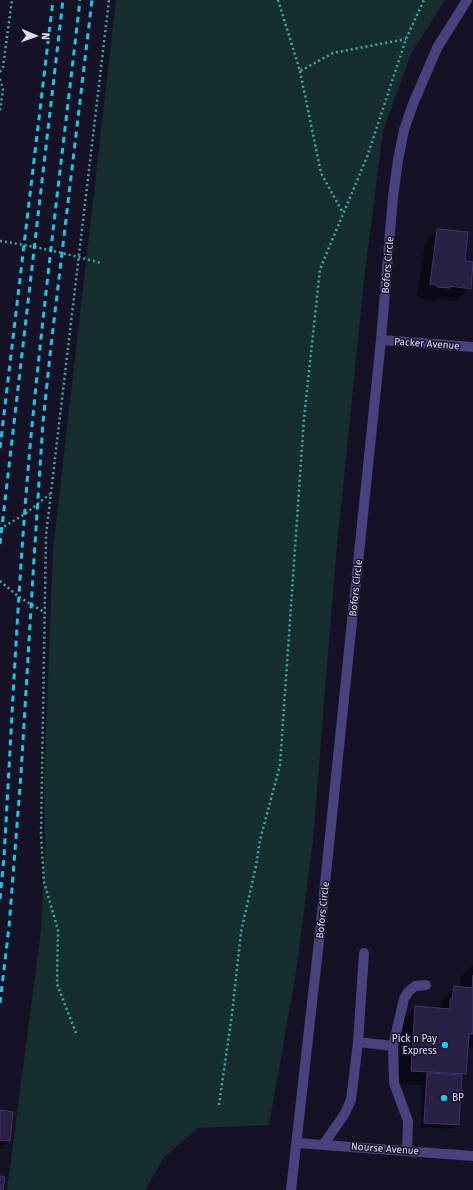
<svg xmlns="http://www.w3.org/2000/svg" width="473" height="1190" font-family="'Fira Sans',sans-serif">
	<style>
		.green { fill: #162e2f }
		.shadow { fill: #0007 }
		.building { fill: #292044; stroke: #43346e }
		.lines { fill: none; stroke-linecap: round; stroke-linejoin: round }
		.path { stroke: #3dadac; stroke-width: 2.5; stroke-dasharray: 2 3; stroke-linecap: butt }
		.minor { stroke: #48427f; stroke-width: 10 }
		.rail { stroke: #1ac7e7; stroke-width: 3; stroke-dasharray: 6 5; stroke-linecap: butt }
		.poi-dot { fill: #1ac7e7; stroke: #161225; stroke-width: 1.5 }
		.labels { text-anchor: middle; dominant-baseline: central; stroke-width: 3; stroke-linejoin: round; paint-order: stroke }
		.street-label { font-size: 10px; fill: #e0dafb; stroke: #161225 }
		.poi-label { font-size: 10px; fill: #e0dafb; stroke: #161225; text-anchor: end }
	</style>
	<rect width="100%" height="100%" fill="#161225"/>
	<path class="green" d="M116,0h329l-34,54 -28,77 -19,149 -29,286 -22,274 -17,132 -27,153 -71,3 -34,29 -19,33h-138l34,-259 4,-84 -1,-64 9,-233z"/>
	<g class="shadow">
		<path d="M438,230l26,32 6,26 -14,13 -19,-2 -1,2 -12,-1v-2l-7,-1 8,-54z"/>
		<path d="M473,965v83l-6,-1 -2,27 -4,4 -3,47 -4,4 -34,-2 3,-42 -25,-1 4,-63 14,-14 24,2 1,-8 13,-14 6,1 1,-11z"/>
		<path d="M0,1112l9,29 -5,4h-4z"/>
	</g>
	<g class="building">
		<path d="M437,229l31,3 -3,29 8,1 -2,27 -21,-3v2l-13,-1v-2l-7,-1z"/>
		<path d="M473,975v59h-4l-3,40 -55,-3 4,-65 35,3v-10h2l2,-13 18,2z"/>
		<path d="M427,1073l35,2 -3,50 -35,-2z"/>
		<path d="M0,1110l13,2 -3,29 -10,-1z"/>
		<path d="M0,1176l5,1 -2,13h-3z"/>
	</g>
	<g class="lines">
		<g class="path">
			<path d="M278,0l22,71 33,-18 73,-14"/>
			<path d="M300,71l21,102 22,40"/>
			<path d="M0,72l3,-5 9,-67"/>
			<path d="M0,79l3,10 -3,22"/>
			<path d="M0,241c34,5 68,13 101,22"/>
			<path d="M0,529l25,-15 25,-20"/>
			<path d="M0,581l19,16 25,15"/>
			<path d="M76,1033l-19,-49 1,-54 -14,-48 -3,-47 5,-300 63,-535"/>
			<path d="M219,1105l13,-91 9,-82 15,-66 4,-26 20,-75 24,-347 16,-149 47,-112 39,-118 18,-39"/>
		</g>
		<g class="minor">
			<path d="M381,340l92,7"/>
			<path d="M364,953l-6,89 35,4"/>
			<path d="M297,1143l176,13"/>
			<path d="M323,1145l21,-30 7,-15 7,-58"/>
			<path d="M407,1151l1,-30 -14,-38 -1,-37 11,-47 4,-7 7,-6 11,-1"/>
			<path d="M291,1190l29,-258 61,-592 12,-143 5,-37 6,-30 9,-26 24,-56 30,-48"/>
		</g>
		<g class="rail">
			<path d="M0,448l53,-448"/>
			<path d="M0,544l63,-544"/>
			<path d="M0,899l4,-42c8,-136 14,-273 26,-410 14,-149 33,-298 50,-447"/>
			<path d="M0,1003l9,-76 12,-153 13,-215 9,-137 8,-76 41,-346"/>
		</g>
	</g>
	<g class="poi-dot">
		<circle cx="445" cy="1045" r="4"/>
		<circle cx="444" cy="1098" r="4"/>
	</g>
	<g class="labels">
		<g class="street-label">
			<text transform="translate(388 265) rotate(-85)">Bofors Circle</text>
			<text transform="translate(427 344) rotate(4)">Packer Avenue</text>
			<text transform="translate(356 588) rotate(-84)">Bofors Circle</text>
			<text transform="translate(323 910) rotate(-84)">Bofors Circle</text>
			<text transform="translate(385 1149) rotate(4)">Nourse Avenue</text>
		</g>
		<g class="poi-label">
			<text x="437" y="1039">Pick n Pay<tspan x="437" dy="12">Express</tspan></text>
			<text x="452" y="1098" text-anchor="start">BP</text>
		</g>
	</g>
	<g transform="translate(36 36) rotate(92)" stroke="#161225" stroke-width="3" paint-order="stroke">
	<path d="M0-3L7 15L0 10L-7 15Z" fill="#e0dafb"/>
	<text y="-6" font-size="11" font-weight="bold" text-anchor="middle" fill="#e0dafb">N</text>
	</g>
</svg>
